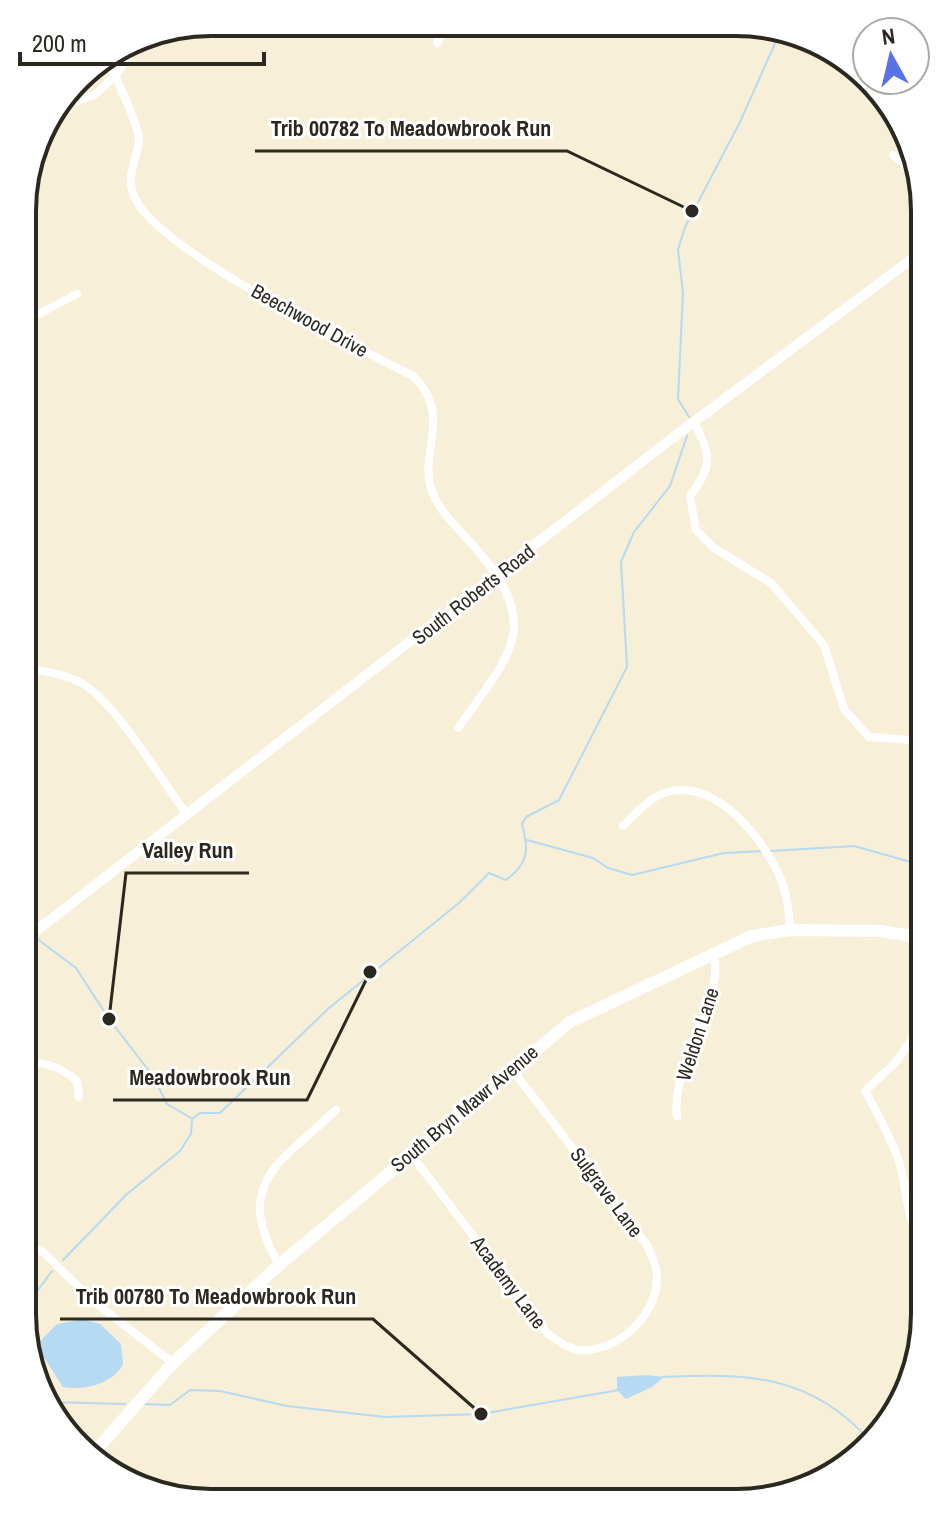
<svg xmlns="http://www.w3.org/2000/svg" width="947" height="1525" font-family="'Archivo Narrow',sans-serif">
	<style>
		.water { fill: #b5daf1 }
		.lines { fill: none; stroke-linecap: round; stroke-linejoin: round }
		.stream { stroke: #b5daf1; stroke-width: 2 }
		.minor { stroke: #fff; stroke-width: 8 }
		.tertiary { stroke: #fff; stroke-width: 10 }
		.secondary { stroke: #fff; stroke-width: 12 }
		.labels { text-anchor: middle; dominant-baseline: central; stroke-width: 6; stroke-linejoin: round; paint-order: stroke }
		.street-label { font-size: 20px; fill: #2b281f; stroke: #fff }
		.rim { fill: none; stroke: #2b281f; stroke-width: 4 }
		.leader { fill: none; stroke: #2b281f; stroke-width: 3 }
		.callout-dot { fill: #2b281f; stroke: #fff; stroke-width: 3 }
		.callout-label { font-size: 22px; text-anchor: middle; font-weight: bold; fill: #2b281f; stroke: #fff; stroke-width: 6; stroke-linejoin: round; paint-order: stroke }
	</style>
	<rect width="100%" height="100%" fill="#f7efd7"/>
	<g class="water">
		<path d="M83,1319l17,5 21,20 2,20c-10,20 -39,27 -60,23l-20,-31 -3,-15 17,-17z"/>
		<path d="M647,1375l17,2 -12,10 -26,12 -9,-9v-13z"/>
	</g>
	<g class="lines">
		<g class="stream">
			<path d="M689,417l-11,-18 5,-106 -5,-43 7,-23 55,-105 41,-92"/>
			<path d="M527,840l66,18 15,10 24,7 92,-22 40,-2"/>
			<path d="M770,851l84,-5 71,20"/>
			<path d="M23,922l2,5"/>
			<path d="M36,938l40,30 33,51 44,57 14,28 24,14"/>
			<path d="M192,1119l8,-6h20l109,-105 130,-105 30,-30 17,7c23,-17 23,-30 16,-56l4,-7 33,-17 68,-133 -6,-105 13,-30 36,-46 17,-50"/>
			<path d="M63,1260l64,-66 53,-43 11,-17 1,-14"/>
			<path d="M22,1312l30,-41"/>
			<path d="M663,1377c84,-4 148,-3 207,64"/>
			<path d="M49,1402l76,2"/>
			<path d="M143,1404l27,1 20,-15 30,1 67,15 98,11 96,-3 138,-24"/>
		</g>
		<g class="minor">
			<path d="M437,43l12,-19"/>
			<path d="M104,58c9,8 36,72 35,83 -3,22 -15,37 -3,59 27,53 218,146 277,176 41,40 5,75 19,115 7,21 26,37 40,53 73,82 39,109 -14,184"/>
			<path d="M34,151l38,-48 24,-9 21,-20 25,-38"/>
			<path d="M893,155l25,22"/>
			<path d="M23,322l54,-28"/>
			<path d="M694,422c17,33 19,44 -4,74l6,34 18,18 57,35 53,62 20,64 25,28 56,4"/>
			<path d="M23,668c19,3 37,5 55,13 35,17 82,97 107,131"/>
			<path d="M623,826c12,-12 27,-29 44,-34 49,-13 94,44 112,83 8,18 10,35 11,55"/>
			<path d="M22,1063c23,-2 38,4 55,18l2,16"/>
			<path d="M677,1116c-7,-51 51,-123 36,-163"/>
			<path d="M410,1153l138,181c12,8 24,18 40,16 37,-4 70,-38 69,-75 0,-10 -7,-21 -10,-30l-136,-177"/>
			<path d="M22,1243l21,9 50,49 80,62"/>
			<path d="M925,1249c-19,-24 -17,-56 -25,-84 -8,-26 -21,-50 -35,-74l32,-30 28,-42"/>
			<path d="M279,1265c-47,-82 1,-102 57,-155"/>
		</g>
		<path class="tertiary" d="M23,941l656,-508 246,-184"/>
		<path class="secondary" d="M90,1457l83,-94 106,-98 291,-243 182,-86 38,-6 90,1 45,7"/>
	</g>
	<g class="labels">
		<g class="street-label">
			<text transform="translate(310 320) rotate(29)">Beechwood Drive</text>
			<text transform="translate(473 594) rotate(-38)">South Roberts Road</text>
			<text transform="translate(697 1034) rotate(-72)">Weldon Lane</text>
			<text transform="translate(464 1108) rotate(-40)">South Bryn Mawr Avenue</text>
			<text transform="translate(607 1192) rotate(53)">Sulgrave Lane</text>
			<text transform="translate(509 1282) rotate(53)">Academy Lane</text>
		</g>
	</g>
	<path d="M0 0H947V1525H0ZM211 36H736A175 175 0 0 1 911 211V1314A175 175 0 0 1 736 1489H211A175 175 0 0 1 36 1314V211A175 175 0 0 1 211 36Z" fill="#fff" fill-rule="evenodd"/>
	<path class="rim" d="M211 36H736A175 175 0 0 1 911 211V1314A175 175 0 0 1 736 1489H211A175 175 0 0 1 36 1314V211A175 175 0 0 1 211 36Z"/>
	<path class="leader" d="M692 211L567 151H255M109 1019L126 873H249M370 972L307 1100H113M481 1414L373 1319H60"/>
	<g class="callout-dot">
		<circle cx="692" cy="211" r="8"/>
		<circle cx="109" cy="1019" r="8"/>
		<circle cx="370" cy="972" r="8"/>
		<circle cx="481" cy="1414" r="8"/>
	</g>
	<g class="callout-label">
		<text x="411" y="136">Trib 00782 To Meadowbrook Run</text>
		<text x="188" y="858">Valley Run</text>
		<text x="210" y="1085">Meadowbrook Run</text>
		<text x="216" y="1304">Trib 00780 To Meadowbrook Run</text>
	</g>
	<g transform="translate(891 56) rotate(352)"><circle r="38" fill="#ffffff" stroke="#aaa9a5" stroke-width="2"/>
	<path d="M0-6L14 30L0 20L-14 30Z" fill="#5a72e8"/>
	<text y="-12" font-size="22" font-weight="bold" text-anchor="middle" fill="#2b281f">N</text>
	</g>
	<path d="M20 52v12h244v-12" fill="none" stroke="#2b281f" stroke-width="4"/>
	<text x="32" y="52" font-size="24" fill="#2b281f" stroke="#ffffff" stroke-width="6" paint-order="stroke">200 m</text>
</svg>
